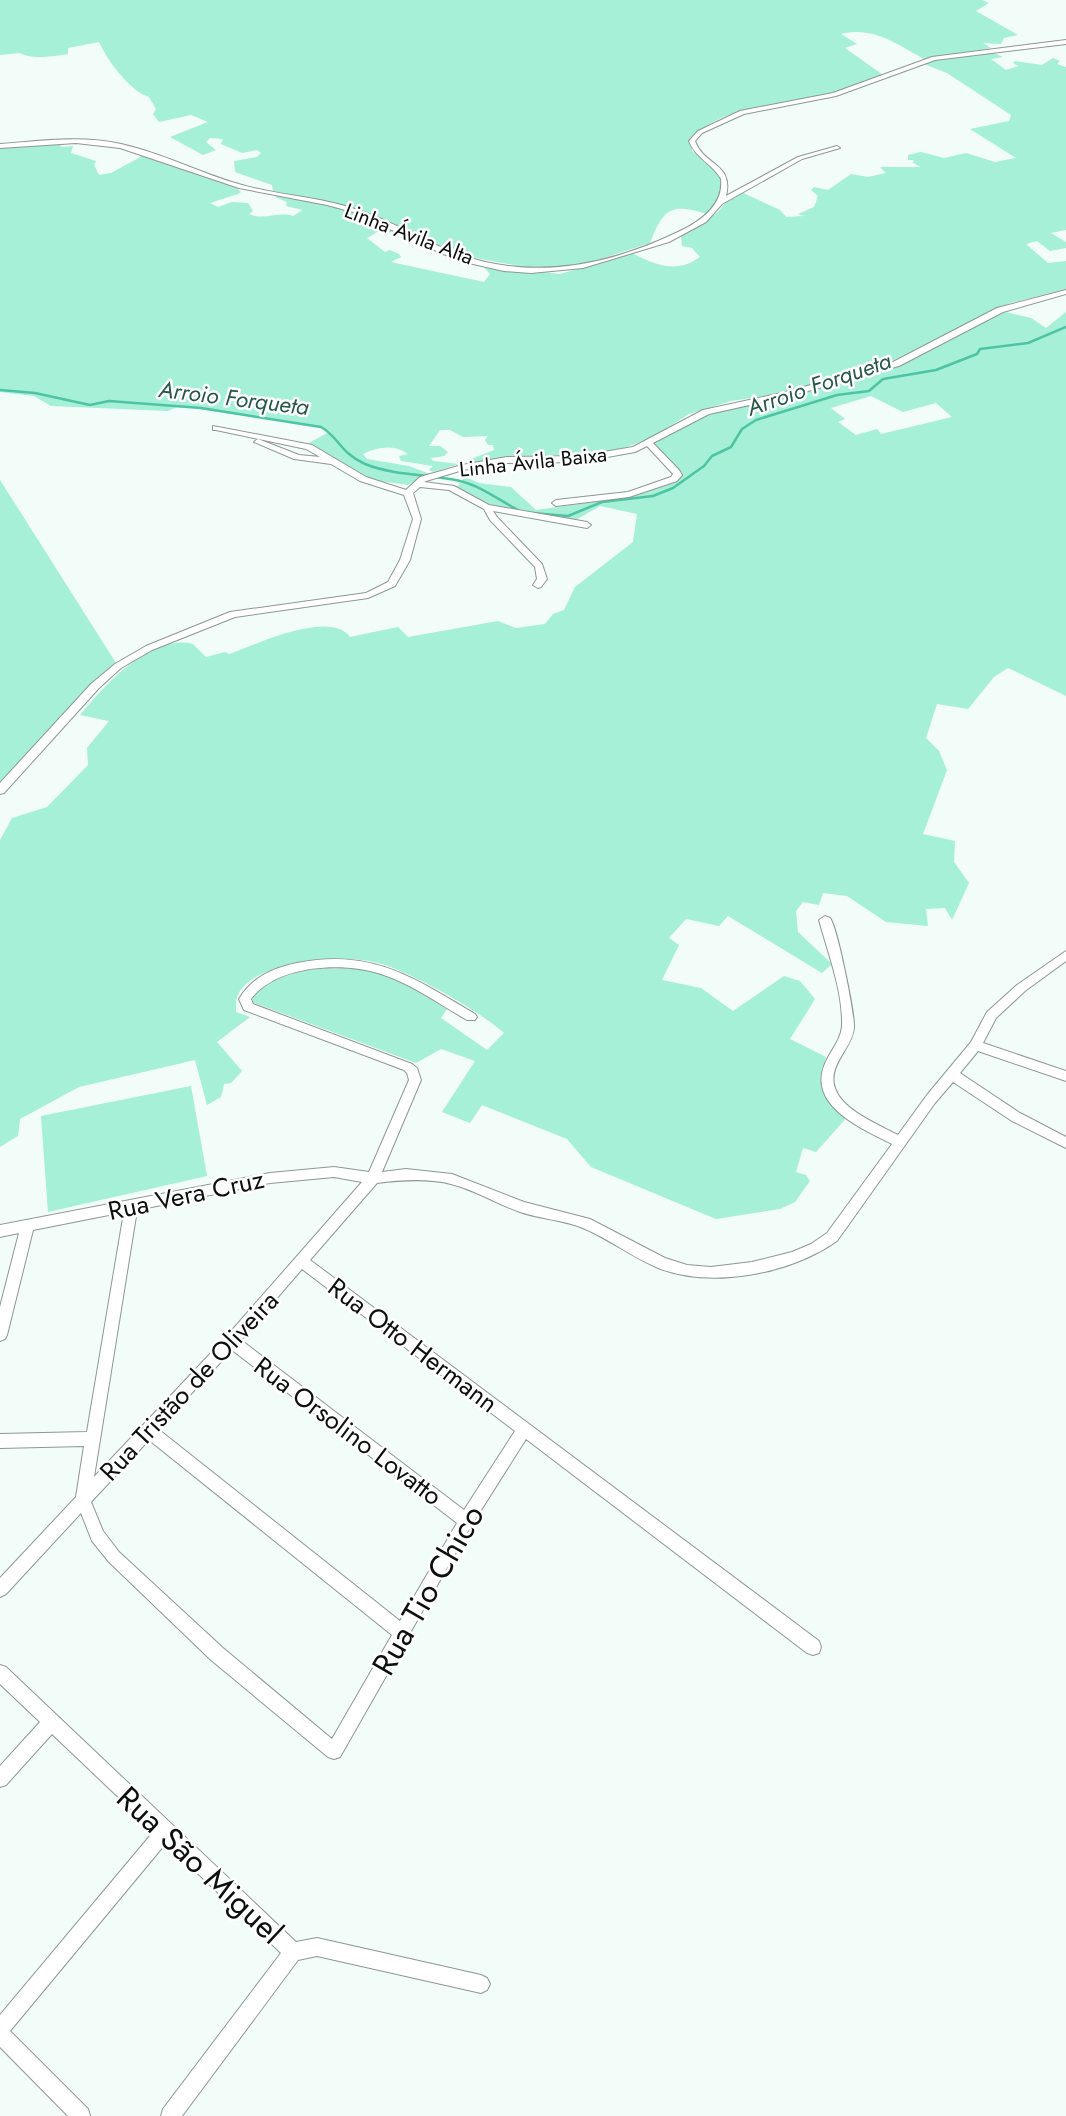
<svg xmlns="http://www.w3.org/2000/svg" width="1066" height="2116" font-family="Jost,sans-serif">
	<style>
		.green { fill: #a5f0d6; fill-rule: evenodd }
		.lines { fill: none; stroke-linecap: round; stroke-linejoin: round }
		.stream { stroke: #4ec4a2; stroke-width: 2.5 }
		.minor-casing { stroke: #8e9794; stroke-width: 2 }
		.minor { fill: #fff; fill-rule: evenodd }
		.labels { text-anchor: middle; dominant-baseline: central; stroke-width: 5; stroke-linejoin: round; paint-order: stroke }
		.far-street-label { font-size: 21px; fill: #0c0f0e; stroke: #fff }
		.far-water-label { font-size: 23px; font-style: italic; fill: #275849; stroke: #fff }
		.street-label { font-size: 26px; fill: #0c0f0e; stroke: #fff }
		.near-street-label { font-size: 32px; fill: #0c0f0e; stroke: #fff }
	</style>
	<rect width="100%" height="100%" fill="#f2fcf8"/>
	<g class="green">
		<path d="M0,0h982l7,3 -13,8 42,24 -14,3 -3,6 -18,-1 8,5 -65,12c-29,-15 -51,-34 -85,-26l16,10 -12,4 38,27c-21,6 -40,17 -61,22 -44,11 -100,6 -132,44l2,10 25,20 6,14 -5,16 -11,13c-37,-11 -43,-6 -57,29l-77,25 -34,2 -79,-15 -100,-45 -87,-19 -1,-6 -37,-13 -1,-11 23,-4 4,-4 -4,-3 -15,3 -21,-9 2,-5 -13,-1 -4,4 10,8 -13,5 -33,-18 38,-15 -17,-7 -32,7 -6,-8 3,-5 -7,-12c-19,-6 -42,-37 -50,-55l-31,6v6c-13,2 -37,6 -48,-1l-20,2z"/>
		<path d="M987,50l16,7 -12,2 15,11 12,-4 -5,-3 2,-2 27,4 11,-7 7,3 -3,3 9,3v163l-15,3 15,9v6l-16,3 -13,-10 -11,3 22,19 18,-2v28l-56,14 -120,59 -106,31 -53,8 -42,13 -34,22 -28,11 -34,7 -77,2 -44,7 -1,-4 23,-9 -1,-5h-5l-3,-5 3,-4 -25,1 -13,-7h-10l-11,16h11l8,6 -4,4 -13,2 2,3 26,3 -26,8 -4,-2 4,-4 -32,-5 -2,-5 9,-2c-14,-10 -30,-7 -45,0l4,5 42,7 21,8 -22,11 -35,-5 -64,-37 20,-11 -8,-5 -142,-21 -11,5 -117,-5 -17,-10 -34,-4v-244l57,-5 5,4 11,-1 -2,7 25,8 -2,4 5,10 12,-2 33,-18 92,33 5,4 -3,2 -28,9 8,4 14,-5 16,1 5,8 -4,3c16,7 28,-3 44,2l10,-6 -17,-4 1,-4 -12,-5 2,-2 70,14 46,22 -5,2 -6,-4 -15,9 18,14 5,-2 9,4 2,3 -10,5 93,20 6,-8 -8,-9 78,9 72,-21c23,12 45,21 68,4l-8,-9 -10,-2 -1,-10 37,-24 11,-14 12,-6 39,18 6,7 18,-1 -6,-2 16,-7 4,-11 -7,-6 3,-3 14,3 23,-16 17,3 18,-4 -6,-6h41l-8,-4 1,-3h-6v-5l13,-3 23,6 22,-5 29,9 21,-4 -46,-29 39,-8 2,-6 -64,-42 -23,-9 18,-7z"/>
		<path d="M1005,312l26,6 15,10 20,-16v384l-58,-28 -14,9 -26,32 -31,-5 -11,34 13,13 8,19 -24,64 32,7 -1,21 15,21 -17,37 -7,-12 -19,1 2,17 -42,-4 -39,-26 -24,-3 -4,12 -16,-3 -7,9 2,21 34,32 -10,9 -94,-57 -9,10 -33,-7 -17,19 10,7 -17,35 39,8 32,23 51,-35 16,5 15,18 -25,40 36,18c-10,30 -4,41 22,59l-32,36 -13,-4 -7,24 10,3 4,6 -15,21 -15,7 -64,10 -125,-52 -24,-28 -85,-34 -12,18 -28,-11 33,-51 -34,-12 -25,14 -164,-61c3,-37 96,-37 122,-30 26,7 50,24 73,37l-6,9 46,32 17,-17c-26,-23 -88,-58 -122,-69 -33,-11 -121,-5 -142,27 -5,7 -4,14 -4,21l14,5 -33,25 25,29 -11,12 -7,1 -3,13 -14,8 -12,-45 -116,27 -59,32 -2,17 -18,11v-307l12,-22 35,-11 41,-42 -1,-17 22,-27 -29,-6c24,-29 71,-82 113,-71l13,13 19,-5 4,2c26,-9 101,-45 121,-17l48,-10 10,10 90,-16 18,7 29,-4 8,-10 11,-4 11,-23 58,-45 4,-28 -37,-8 -26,15 -73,-11 -44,-23 8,-10 14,6 32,4 25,23 91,-13 33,-10 20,-10 2,-4 -29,-29 59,-32 61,-11 122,-34 62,-33zM871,396l32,16 33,-9 16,14 -71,17 -4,-5 -21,6 -18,-13 7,-3 -14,-11z"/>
		<path d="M0,480l116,183 -21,18 -95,101z"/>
		<path d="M191,1086l16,90 -159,36 -7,-96z"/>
	</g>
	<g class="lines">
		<g class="stream">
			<path d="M0,390l35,3 55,12 19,-4 92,7 120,19c18,10 19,26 44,37 30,12 64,10 95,17 21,5 39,19 58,29"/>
			<path d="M532,513l36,3 34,-14 51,-6 20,-8 31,-22 8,-10 19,-9 11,-18 14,-9 81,-25 32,-4 14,-12 53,-9 41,-16 3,-5 48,-6 38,-16"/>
		</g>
		<defs>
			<g id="minor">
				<path d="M1066,40v4l-131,16 -99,36 -92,18 -42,19 -7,8c9,25 39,22 31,55l72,-39 39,-11 3,2 -38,11 -80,45 -16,18 -37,20 -86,26 -52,5 -27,-2 -31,-7 -30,-10 -90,-42 -26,-7 -88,-17 -119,-40 -44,-5 -76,5v-4c40,-3 82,-9 121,0 42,9 80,30 121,41 39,11 80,12 119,26 30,10 57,27 87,39 77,32 155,18 230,-18 21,-10 46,-26 43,-53 -9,-16 -26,-21 -32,-38l9,-10 42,-20 93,-18 99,-36z"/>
				<path d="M1066,290v4l-63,18 -104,54 -113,31 -77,17 -56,29 26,27 3,5 -5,6 -48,16 -73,9 -4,-3 4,-3 72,-8 43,-15 2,-3 -26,-28 -12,6 -55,10 -73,1 -44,7 -37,11 -2,1 30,4 35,19 98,17 4,3 -4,3 -94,-17 4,6 45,47 5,15 -6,8 -3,1 -5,-3 4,-6 -2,-12 -45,-47 -6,-11 -35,-19 -29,-3 -7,6 8,26 -11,41 -15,26 -27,12 -133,19 -83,33 -31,18 -22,20 -95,105 -4,1v-11l91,-99 24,-20 31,-18 84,-34 136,-19 22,-11 12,-22 13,-41 -9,-24 -44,-14 -29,-17 -37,-5 -40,-17 4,-3 41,16 21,2 -14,-8 -90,-19h-3v-4l99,19 54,32 40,13 14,-13 42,-12 45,-8 73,-1 53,-9 70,-37 79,-17 111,-31 104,-54z"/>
				<path d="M825,916c2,1 3,1 5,2 7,8 25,97 24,110 -2,21 -27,37 -19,60 7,22 44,37 63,47l29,-40 44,-53 16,-30 30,-27 49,-34v10l-41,30 -29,27 -13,25 83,28v10l-88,-30 -18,22 60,40 46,24v11l-54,-27 -59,-39 -18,21 -98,138c-47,33 -125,48 -179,27 -26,-11 -49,-29 -75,-40 -20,-8 -42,-9 -63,-16 -23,-8 -45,-22 -69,-28 -24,-6 -50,-4 -74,-1l-67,77 509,381 2,6 -2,6 -6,2 -6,-2 -281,-214 -55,87 -61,107 -1,7 -3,1 -66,116 -6,2 -6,-2 -117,-97 -102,-98 -17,-21 -11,-28 -75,81 -6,3v-19l76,-81 8,-51 -84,2v-14l87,-2 37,-220 -91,18 -26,105 -2,4 -5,2v-34l19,-74 -19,4v-12l270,-52 64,-6 35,5 40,-92 -2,-7 -3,-3 -160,-60 -5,-11c13,-22 34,-31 58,-36 75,-15 117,15 178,51l2,3 -2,3h-8c-28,-16 -55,-36 -86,-46 -38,-13 -105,-9 -130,25l2,5 159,60 5,4 4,12 -39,92 24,-3 46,5 72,28 66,17 75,39 22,7 24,2 41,-5 40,-10 19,-8 16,-11 65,-89c-29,-15 -83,-37 -68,-78 5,-14 17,-25 18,-40 1,-35 -14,-73 -23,-106zM334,1177l28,5 -136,155 -132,140 43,-267 133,-27zM302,1269l213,162 -51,79 -223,-170zM232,1350l225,173 -57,98 -242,-192zM149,1440l243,195 -60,104 -109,-91 -104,-96 -16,-21 -12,-29z"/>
				<path d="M0,1665l6,2 290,275 21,-4 164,37 6,3 3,6 -3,6 -6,3 -164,-37 -19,4 -116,156h-21l2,-7 118,-156 -115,-110 -156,188 78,78 2,7h-22l-68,-69v-32l154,-184 -102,-97 -46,51 -6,2v-21l40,-44 -40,-38z"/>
			</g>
		</defs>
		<use href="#minor" class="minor-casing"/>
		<use href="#minor" class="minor"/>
	</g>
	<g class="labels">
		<g class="far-street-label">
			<text transform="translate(409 234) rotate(21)">Linha Ávila Alta</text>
			<text transform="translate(533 462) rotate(-6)">Linha Ávila Baixa</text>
		</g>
		<g class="far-water-label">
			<text transform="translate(819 384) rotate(-19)">Arroio Forqueta</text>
			<text transform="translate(234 398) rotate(7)">Arroio Forqueta</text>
		</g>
		<g class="street-label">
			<text transform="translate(186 1195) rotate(-12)">Rua Vera Cruz</text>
			<text transform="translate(413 1345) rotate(37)">Rua Otto Hermann</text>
			<text transform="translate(189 1386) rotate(-47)">Rua Tristão de Oliveira</text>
			<text transform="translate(348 1431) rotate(37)">Rua Orsolino Lovatto</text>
		</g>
		<g class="near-street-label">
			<text transform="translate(428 1590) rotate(-60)">Rua Tio Chico</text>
			<text transform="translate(200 1865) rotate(43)">Rua São Miguel</text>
		</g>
	</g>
</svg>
